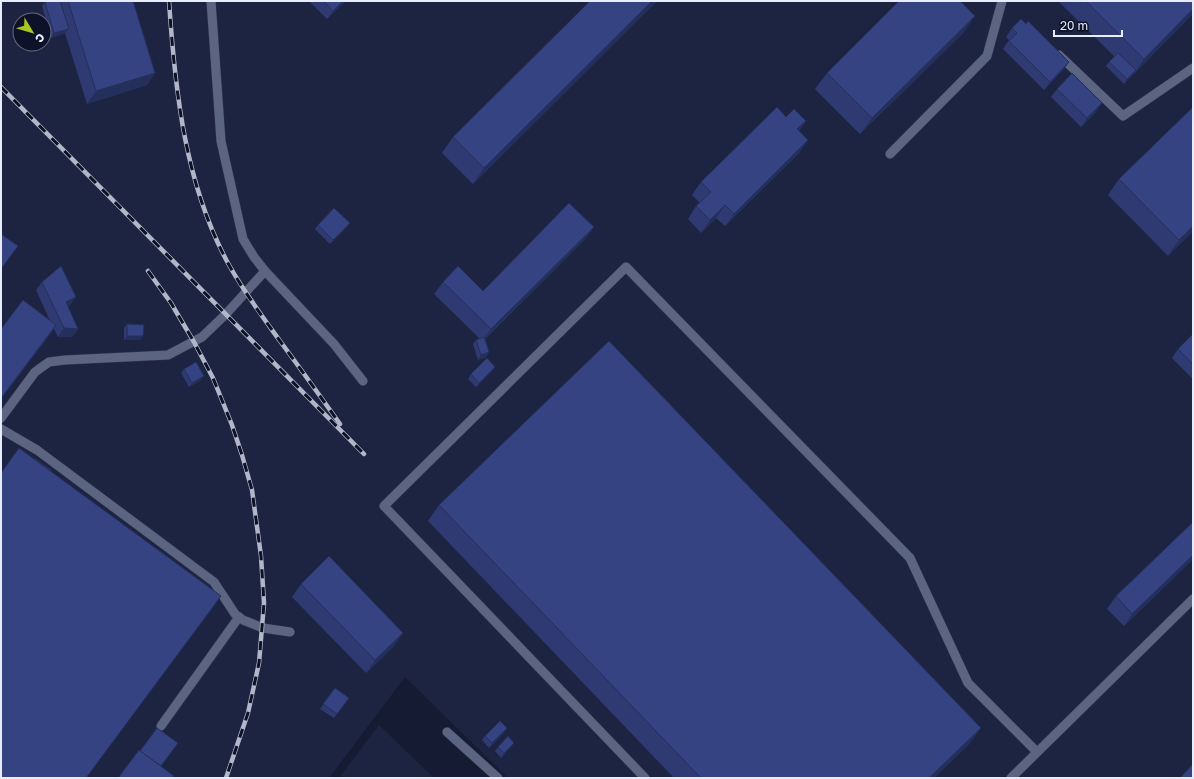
<svg xmlns="http://www.w3.org/2000/svg" width="1194" height="779" font-family="'Golos Text',sans-serif">
	<style>
		.built { fill: #1d2441; fill-rule: evenodd }
		.lines { fill: none; stroke-linecap: round; stroke-linejoin: round }
		.lane-casing { stroke: #313347; stroke-width: 10 }
		.lane { stroke: #5b6480; stroke-width: 9 }
		.rail-casing { stroke: #b1b7c9; stroke-width: 4.5 }
		.rail { stroke: #0d1228; stroke-width: 3; stroke-dasharray: 9; stroke-linecap: butt }
		.wall { fill: #2e3a71 }
		.shaded-wall { fill: #252f5c }
		.building { fill: #354383; stroke: #252f5c }
	</style>
	<rect width="100%" height="100%" fill="#151b32"/>
	<g class="built">
		<path d="M1,1h1192v777h-685l-103,-101 -76,101h-328zM20,20h24v24h-24z"/>
		<path d="M379,725l55,53h-95z"/>
	</g>
	<g class="lines">
		<defs>
			<g id="lane">
				<path d="M211,1l10,140 22,98 11,18 11,14 69,73 29,37"/>
				<path d="M1059,55l64,61 70,-48"/>
				<path d="M890,154l97,-98 15,-55"/>
				<path d="M1,418l34,-46 14,-10 16,-2 103,-5 34,-18 24,-23 39,-43"/>
				<path d="M1,429l36,21 177,132 21,32 8,6 20,8 27,4"/>
				<path d="M161,726l78,-109"/>
				<path d="M447,732l51,46"/>
				<path d="M645,778l-261,-272 242,-239 284,291 58,125 69,69"/>
				<path d="M1011,778l182,-179"/>
			</g>
		</defs>
		<use href="#lane" class="lane-casing"/>
		<use href="#lane" class="lane"/>
		<defs>
			<g id="rail">
				<path d="M169,1c6,90 16,184 60,264 15,27 33,51 51,76 20,27 40,55 60,83"/>
				<path d="M1,87l363,367"/>
				<path d="M148,271l23,32 23,39 19,36 19,47 10,30 10,35 9,66 3,47 -5,60 -11,50 -22,65"/>
			</g>
		</defs>
		<use href="#rail" class="rail-casing"/>
		<use href="#rail" class="rail"/>
	</g>
	<g class="wall">
		<path d="M47,1h86l22,72 -8,12 -60,19 -22,-71 -14,5 -9,-32 3,-4z"/>
		<path d="M309,1h37l-19,18z"/>
		<path d="M590,1h67l-184,183 -31,-31 11,-16z"/>
		<path d="M1058,1h135v12l-69,71 -18,-18 3,-4 5,-6z"/>
		<path d="M1026,24l43,38 -6,8 -19,20 -41,-41 6,-9 -3,-3 6,-9z"/>
		<path d="M964,32l-104,102 -45,-45 12,-16z"/>
		<path d="M1057,89l39,23 -15,15 -30,-30z"/>
		<path d="M786,117l20,4 -7,10 9,9 -9,13 -74,73 -9,-8 -15,15 -13,-14 8,-13 4,-3 -8,-8 9,-13z"/>
		<path d="M1119,179l74,52 -25,25 -60,-61z"/>
		<path d="M350,223l-4,5 -16,16 -15,-15 3,-4z"/>
		<path d="M594,227l-9,12 -100,100 4,13 -3,5 -8,3 -5,-16 3,-4 4,-1 -46,-45 9,-12 40,9z"/>
		<path d="M42,282l34,15 -6,8 -2,2 10,22 -6,8h-14l-4,-8 -53,70v-70l49,-8 -14,-31z"/>
		<path d="M127,324l16,12 -3,4h-16v-12z"/>
		<path d="M1193,334v45l-21,-21 6,-9z"/>
		<path d="M495,367l-3,4 -16,16 -8,-8 3,-5z"/>
		<path d="M184,369l17,11 -12,7 -8,-14z"/>
		<path d="M439,505l542,223 -12,16 -35,34h-260l-246,-257z"/>
		<path d="M1193,559l-69,67 -17,-17 9,-13z"/>
		<path d="M301,584l93,62 -28,27 -74,-76z"/>
		<path d="M335,688l14,10 -15,20 -14,-9z"/>
		<path d="M507,728l-3,5 -15,15 -7,-8 3,-4z"/>
		<path d="M514,743l-3,4 -10,11 -6,-7 3,-4z"/>
	</g>
	<g class="shaded-wall">
		<path d="M343,1h3l-19,18 6,-8z"/>
		<path d="M652,1h5l-184,183 11,-16z"/>
		<path d="M1193,9v4l-1,2 -59,60 11,-16z"/>
		<path d="M975,16l-11,16 -104,102 12,-16z"/>
		<path d="M69,29l-4,4 -14,5 3,-5z"/>
		<path d="M1069,62l-6,8 -19,20 6,-8z"/>
		<path d="M1136,70l-3,5 -9,9 3,-5z"/>
		<path d="M155,73l-8,12 -60,19 9,-13z"/>
		<path d="M1102,103l-6,9 -15,15 6,-9z"/>
		<path d="M806,121l-9,12v-4z"/>
		<path d="M808,140l-9,13 -74,73 9,-12z"/>
		<path d="M725,205l-9,13 -15,15 9,-13z"/>
		<path d="M350,223l-4,5 -16,16 3,-4z"/>
		<path d="M1193,226v5l-25,25 11,-16z"/>
		<path d="M594,227l-9,12 -103,102 9,-12z"/>
		<path d="M76,297l-6,8 -10,6 6,-9z"/>
		<path d="M56,325l-9,13 -46,61v-1z"/>
		<path d="M64,328l14,1 -6,8h-14z"/>
		<path d="M127,336h16l-3,4h-16z"/>
		<path d="M489,352l-3,5 -8,3 3,-5z"/>
		<path d="M495,367l-3,4 -16,16 3,-4z"/>
		<path d="M204,376l-3,4 -12,7 3,-4z"/>
		<path d="M1193,555v4l-69,67 8,-12z"/>
		<path d="M221,596l-11,16 -124,166z"/>
		<path d="M403,633l-9,13 -28,27 9,-13z"/>
		<path d="M507,728l-3,5 -15,15 3,-5z"/>
		<path d="M981,728l-12,16 -35,34h-5z"/>
		<path d="M514,743l-3,4 -10,11 3,-5z"/>
	</g>
	<g class="building">
		<path d="M47,1h13l9,28 -15,4 -9,-31z"/>
		<path d="M68,1h65l22,72 -59,18z"/>
		<path d="M324,1h19l-10,10z"/>
		<path d="M590,1h62l-168,167 -31,-31z"/>
		<path d="M899,1h61l15,15 -103,102 -45,-45z"/>
		<path d="M1086,1h107v8l-49,50z"/>
		<path d="M1021,19l5,5 2,-3 41,41 -19,20 -41,-41 8,-8 -5,-5z"/>
		<path d="M1118,53l18,17 -9,9 -18,-17z"/>
		<path d="M1072,73l30,30 -15,15 -30,-29z"/>
		<path d="M777,107l9,10 8,-8 12,12 -9,8 11,11 -74,74 -9,-9 -15,15 -14,-14 15,-14 -10,-10z"/>
		<path d="M1193,107v119l-14,14 -60,-61z"/>
		<path d="M569,203l25,24 -103,102 -48,-47 15,-16 25,25z"/>
		<path d="M334,208l16,15 -17,17 -15,-15z"/>
		<path d="M1,234l17,12 -17,23z"/>
		<path d="M61,266l15,31 -10,5 12,27 -14,-1 -22,-46z"/>
		<path d="M23,300l33,25 -55,73v-69z"/>
		<path d="M127,324l17,1 -1,11h-16z"/>
		<path d="M1193,334v30l-15,-15z"/>
		<path d="M484,337l5,15 -8,3 -5,-15z"/>
		<path d="M609,341l372,387 -52,50h-228l-262,-273z"/>
		<path d="M487,358l8,9 -16,16 -8,-9z"/>
		<path d="M196,362l8,14 -12,7 -8,-14z"/>
		<path d="M19,448l202,148 -135,182h-85v-305z"/>
		<path d="M34,458l17,12 -1,1z"/>
		<path d="M1193,522v33l-61,59 -16,-18z"/>
		<path d="M329,556l74,77 -28,27 -74,-76z"/>
		<path d="M335,688l14,10 -12,16 -14,-10z"/>
		<path d="M500,721l7,7 -15,15 -7,-7z"/>
		<path d="M157,728l21,15 -17,23 -21,-15z"/>
		<path d="M508,736l6,7 -10,10 -6,-6z"/>
		<path d="M139,750l35,26 -2,2h-54z"/>
		<path d="M1193,764v14h-13z"/>
	</g>
	<rect width="1194" height="779" fill="none" stroke="#e7edfd" stroke-width="4"/>
	<g transform="translate(32 32) rotate(128)"><circle r="19" fill="#0d1228" stroke="#646a7d"/>
	<path d="M0-3L7 15L0 10L-7 15Z" fill="#a6c820"/>
	<text y="-6" font-size="11" font-weight="bold" text-anchor="middle" fill="#e7edfd">С</text>
	</g>
	<path d="M1054 30v6h68v-6" fill="none" stroke="#e7edfd" stroke-width="2"/>
	<text x="1060" y="30" font-size="12" fill="#e7edfd" stroke="#0d1228" stroke-width="3" paint-order="stroke">20 m</text>
</svg>
